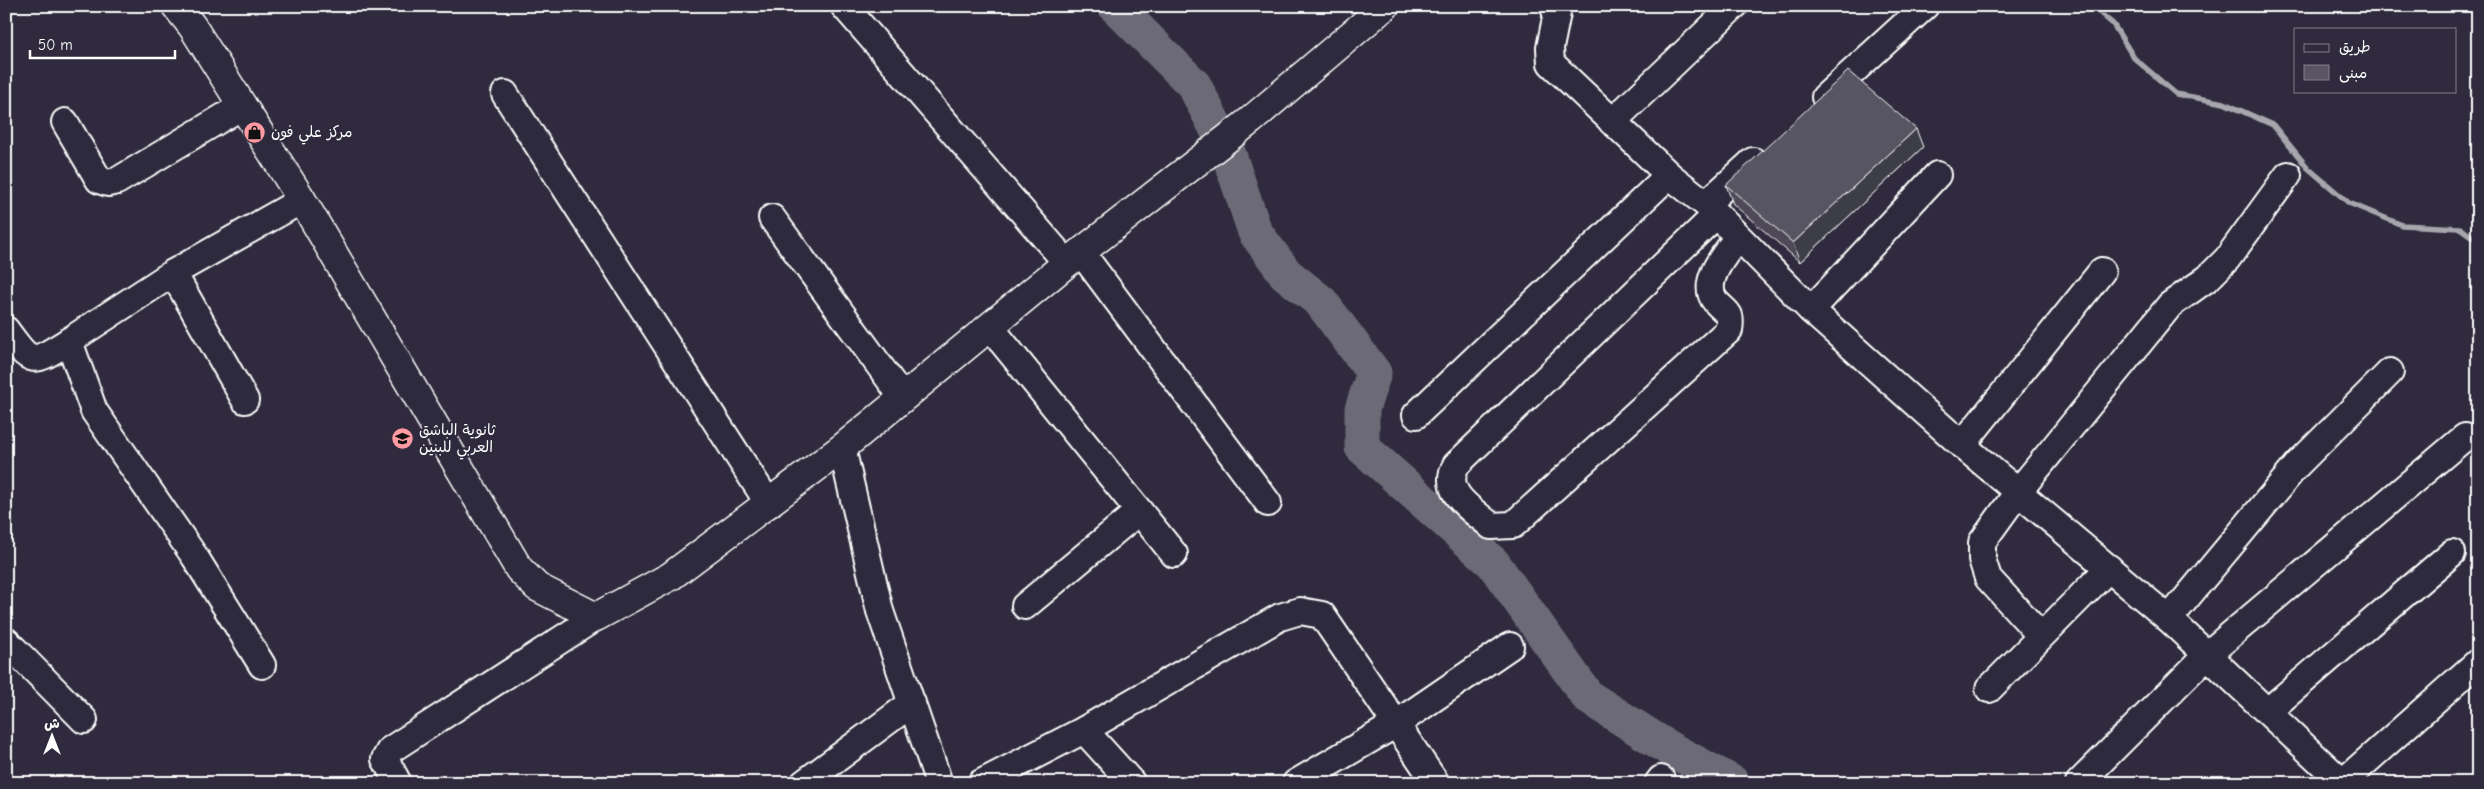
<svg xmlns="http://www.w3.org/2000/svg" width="2484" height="789" font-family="'Comic Neue','Playpen Sans Arabic',sans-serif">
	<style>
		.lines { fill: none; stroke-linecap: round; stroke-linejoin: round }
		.stream { stroke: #a7a6ad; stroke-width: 5.5 }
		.river { stroke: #6d6a77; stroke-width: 35 }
		.minor-casing { stroke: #fff; stroke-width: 30 }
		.major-casing { stroke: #fff; stroke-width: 31 }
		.minor { stroke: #2f2a3d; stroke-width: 26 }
		.major { stroke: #2f2a3d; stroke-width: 28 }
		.wall { fill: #4d4956; stroke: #fff }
		.shaded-wall { fill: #3e3c46; stroke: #fff }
		.building { fill: #595564; stroke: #fff }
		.labels { text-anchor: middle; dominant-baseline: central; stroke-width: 4.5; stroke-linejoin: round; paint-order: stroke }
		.poi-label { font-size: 15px; fill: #fff; stroke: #2f2a3d; text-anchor: start }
	</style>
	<rect width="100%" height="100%" fill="#2f2a3d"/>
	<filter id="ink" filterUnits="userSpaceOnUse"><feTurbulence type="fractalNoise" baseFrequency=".02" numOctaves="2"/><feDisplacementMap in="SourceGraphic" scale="10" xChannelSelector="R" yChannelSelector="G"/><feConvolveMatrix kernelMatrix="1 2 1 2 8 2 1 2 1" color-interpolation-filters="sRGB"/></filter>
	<g filter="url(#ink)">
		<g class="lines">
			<path class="stream" d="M2092,6l21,18 21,34 42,36 48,9 49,22 35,43 41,35 53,22 58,3 18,13"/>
			<path class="river" d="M1115,6l79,79 33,64 28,83 31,42 35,28 53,71 -12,36v38l131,116 95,134 82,52 63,34"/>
			<defs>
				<g id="minor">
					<path d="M844,6l223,257"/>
					<path d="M1553,6l4,7 -7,35 1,15 118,112 37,29 105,106 151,135 207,174 174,164"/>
					<path d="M505,94l264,410"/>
					<path d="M1825,97l100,-91"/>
					<path d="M65,122l34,58 9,3 9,-2 125,-75"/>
					<path d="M1612,122l122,-116"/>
					<path d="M1706,204l47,-43"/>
					<path d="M1716,215l-260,250c-15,28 16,44 35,61l22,-1 216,-195c3,-19 -2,-16 -13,-28 -17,-20 11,-50 22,-65"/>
					<path d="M772,218l131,180"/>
					<path d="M1081,252l187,251"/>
					<path d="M173,273l72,127"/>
					<path d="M1811,310l126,-135"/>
					<path d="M990,327l184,227"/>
					<path d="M6,330c26,36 26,34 63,11"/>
					<path d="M1416,415l253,-240"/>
					<path d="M1962,445l140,-174"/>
					<path d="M842,448l38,163 59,172"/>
					<path d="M1025,606l114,-95"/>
					<path d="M2169,619l129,-155 92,-92"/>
					<path d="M2041,636l-53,-58 -6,-19v-17l36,-50 152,-187 38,-27 19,-19 61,-84"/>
					<path d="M6,641l78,79"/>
					<path d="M262,665l-67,-108 -101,-146 -25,-70 104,-68 129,-73"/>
					<path d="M1989,689l120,-121"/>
					<path d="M2268,711l184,-158"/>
					<path d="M1084,730l48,53"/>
					<path d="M2343,782l135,-120"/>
					<path d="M398,783l-13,-24 5,-9 206,-133"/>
					<path d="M804,783l108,-80"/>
					<path d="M981,783l103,-53 196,-113 20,-6 22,4 114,168"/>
					<path d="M1296,783l100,-59 114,-78"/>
					<path d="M1658,783l3,-4"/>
					<path d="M2079,783l129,-129 257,-217"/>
				</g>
				<path id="major" d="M176,6l16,20 110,174 217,369 18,18 59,30 75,-41 171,-128 225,-185 184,-143 134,-114"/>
			</defs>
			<use href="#minor" class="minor-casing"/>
			<use href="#major" class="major-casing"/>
			<use href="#minor" class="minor"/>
			<use href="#major" class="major"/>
		</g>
		<path class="wall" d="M1923,147l-123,115 -67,-58 -7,-19z"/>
		<path class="shaded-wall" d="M1916,129l7,18 -123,115 -7,-19z"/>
		<path class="building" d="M1848,71l68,58 -123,114 -67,-58z"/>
	</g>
	<defs>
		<symbol id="shop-disc" viewBox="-11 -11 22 22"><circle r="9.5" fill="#ff9aa2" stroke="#2f2a3d"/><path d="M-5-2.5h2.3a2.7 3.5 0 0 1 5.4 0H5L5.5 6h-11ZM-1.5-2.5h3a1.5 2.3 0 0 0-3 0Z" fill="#111"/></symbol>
		<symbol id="school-disc" viewBox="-11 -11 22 22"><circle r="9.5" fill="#ff9aa2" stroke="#2f2a3d"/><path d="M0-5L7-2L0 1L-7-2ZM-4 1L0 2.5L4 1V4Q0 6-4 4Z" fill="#111"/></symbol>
	</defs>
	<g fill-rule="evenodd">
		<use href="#shop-disc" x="242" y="120" width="25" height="25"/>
		<use href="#school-disc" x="390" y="426" width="25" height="25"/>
	</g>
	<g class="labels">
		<g class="poi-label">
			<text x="271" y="132">مركز علي فون</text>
			<text x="419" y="430">ثانوية الباشق<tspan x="419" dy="17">العربي للبنين</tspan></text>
		</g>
	</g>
	<rect width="2484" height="789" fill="none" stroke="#2f2a3d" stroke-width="25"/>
	<rect x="12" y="12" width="2459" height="764" fill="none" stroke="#fff" stroke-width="2" filter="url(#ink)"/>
	<rect x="2294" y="28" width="162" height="65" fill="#2f2a3d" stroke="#827f8b"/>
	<rect x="2304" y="44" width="25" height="8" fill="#2f2a3d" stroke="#827f8b"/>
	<text x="2339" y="52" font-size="15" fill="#ffffff">طريق</text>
	<rect x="2304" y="65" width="25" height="15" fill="#595564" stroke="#827f8b"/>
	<text x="2339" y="78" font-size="15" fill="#ffffff">مبنى</text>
	<g transform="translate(52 736)" stroke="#2f2a3d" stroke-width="4" paint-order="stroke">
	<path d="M0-4L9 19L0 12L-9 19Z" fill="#ffffff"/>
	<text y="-8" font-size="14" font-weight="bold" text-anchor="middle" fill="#ffffff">ش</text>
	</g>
	<path d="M30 50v8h145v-8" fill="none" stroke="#ffffff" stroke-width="2.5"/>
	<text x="38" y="50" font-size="15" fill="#ffffff" stroke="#2f2a3d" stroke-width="4" paint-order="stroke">50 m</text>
</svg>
